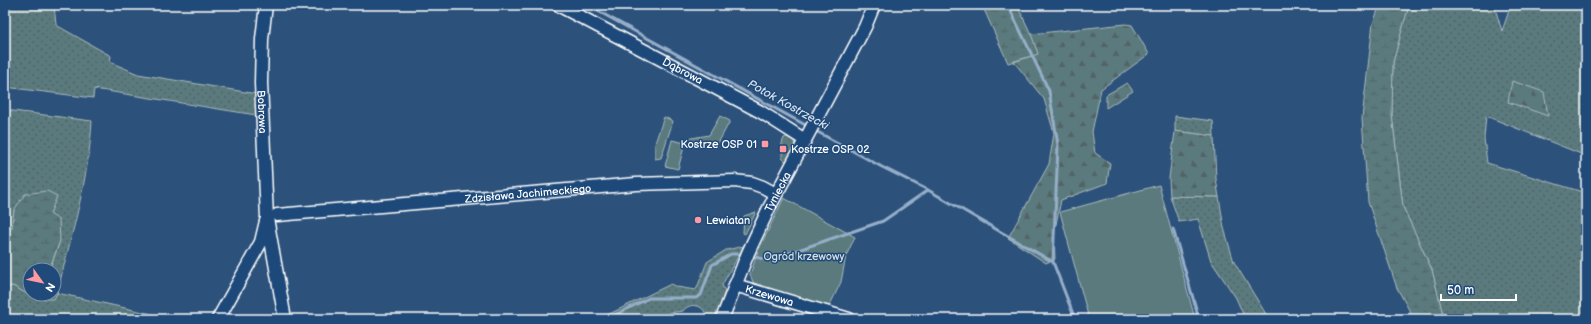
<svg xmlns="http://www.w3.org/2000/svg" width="1591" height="324" font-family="'Balsamiq Sans',sans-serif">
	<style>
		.grass { fill: url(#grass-dots); stroke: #acbcbe }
		.forest { fill: url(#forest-firs); stroke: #acbcbe }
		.wetland { fill: url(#wetland-marsh); stroke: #acbcbe }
		.park { fill: #5a7a7e; stroke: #acbcbe }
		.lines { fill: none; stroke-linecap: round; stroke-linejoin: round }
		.stream { stroke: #96afc9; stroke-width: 3 }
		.minor-casing { stroke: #fff; stroke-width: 15 }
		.minor { stroke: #1f4a7a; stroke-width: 12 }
		.poi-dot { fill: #ff9aa2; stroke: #1f4a7a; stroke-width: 1.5 }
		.labels { text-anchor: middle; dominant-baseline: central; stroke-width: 3; stroke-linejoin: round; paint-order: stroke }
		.street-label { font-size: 11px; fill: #fff; stroke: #1f4a7a }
		.poi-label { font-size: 11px; fill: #fff; stroke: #1f4a7a; text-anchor: start }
		.park-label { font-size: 11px; fill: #d6dedf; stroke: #1f4a7a }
		.water-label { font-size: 12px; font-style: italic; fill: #d3dee8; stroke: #1f4a7a }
	</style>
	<defs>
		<pattern id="grass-dots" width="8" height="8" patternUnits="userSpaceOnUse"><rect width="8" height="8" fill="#5a7a7e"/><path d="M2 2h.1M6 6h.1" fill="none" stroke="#536365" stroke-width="1.8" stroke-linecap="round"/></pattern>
		<pattern id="forest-firs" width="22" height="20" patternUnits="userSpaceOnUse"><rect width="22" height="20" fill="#5a7a7e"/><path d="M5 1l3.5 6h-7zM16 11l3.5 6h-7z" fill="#536365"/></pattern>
		<pattern id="wetland-marsh" width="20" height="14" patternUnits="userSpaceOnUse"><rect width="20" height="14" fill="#5a7a7e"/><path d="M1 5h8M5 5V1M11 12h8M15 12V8" fill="none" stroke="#536365"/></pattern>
	</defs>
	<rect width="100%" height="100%" fill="#2c517b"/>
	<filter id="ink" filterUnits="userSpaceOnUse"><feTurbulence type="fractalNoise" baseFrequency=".025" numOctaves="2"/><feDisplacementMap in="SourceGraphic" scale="8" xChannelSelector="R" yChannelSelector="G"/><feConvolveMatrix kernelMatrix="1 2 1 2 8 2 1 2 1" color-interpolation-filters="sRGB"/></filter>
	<g filter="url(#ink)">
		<g class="grass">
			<path d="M5,5h49l2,20 55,31 -1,6 28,12 119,20 -1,21 -162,-26 -1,9 -88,-11v-11l2,-13 -2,-1z"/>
			<path d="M1409,5h85l8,26 9,-26h75v151l-100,-40 -2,22 3,25 99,30v126h-142l-12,-49 -29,-63 -11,-92 1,-53z"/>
			<path d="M5,110l87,11c-3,57 -21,116 -35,172l118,26h-170v-32l8,-1 23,13 21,-6 -3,-10v-13h-4v-2l10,-27 -46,-31 -2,18 -7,5 2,-52 -2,-1z"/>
			<path d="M1175,116l38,5 1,15 -39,-5z"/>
			<path d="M787,137l6,3 2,4 -6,15 -4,2 -3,-3v-15l2,-5z"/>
			<path d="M1170,196l49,1 5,31 10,34 35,57h-34l8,-5 -7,-16 -25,-37 -13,-42 -19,3z"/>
			<path d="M756,212l-11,22 -2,-1 1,-17z"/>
			<path d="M744,246l-22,39 3,6 -10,28h-9c1,-14 -16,-18 -23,-8l-15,2 -3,6h-66l72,-35 6,3 18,3 2,-2 10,-26 19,-12z"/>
		</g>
		<g class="forest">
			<path d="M1125,24l7,1 17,29 -48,35 -9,43 3,21 15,10 -3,20 -46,17 -7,34 1,25 -9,4 -38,-25 41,-74 5,-31 -10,-34 -30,-37 23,-8 -6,-20z"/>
			<path d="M1512,81l32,11 4,24 -40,-14z"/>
			<path d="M1127,83l6,8 -27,17v-13z"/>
			<path d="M1175,131l39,5 2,43 3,18 -49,-1 -1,-18z"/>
		</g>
		<g class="wetland">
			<path d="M982,5h35l14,29 7,20 -30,9z"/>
			<path d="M1380,5h29l-16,57 -1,53 11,92 29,63 12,49h-30l-17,-31 -29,-86 -6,-84 11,-95z"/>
			<path d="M47,191l10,5 -7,18 9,6 1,21 -10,26v3h-20v24h24v-11l3,10 -3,6h-18l-23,-13 -8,1v-54l7,-5 2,-18 11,-16z"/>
		</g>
		<g class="park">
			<path d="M720,116l10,5 -14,26 -29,-1 -1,-7 23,-4z"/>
			<path d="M664,117l9,4 -12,37 -6,1v-16z"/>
			<path d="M672,140l13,3 -7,26 -13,-3z"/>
			<path d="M1159,185l36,134h-106l-29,-107z"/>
			<path d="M784,198l71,39 -9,19 -5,26 -12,25 -74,-21 -5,-11 8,-24z"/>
		</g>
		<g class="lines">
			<g class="stream">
				<path d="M587,5l222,122"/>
				<path d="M1008,5l41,86 9,54 -5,117"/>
				<path d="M814,130l68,37 46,23 125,72 22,57"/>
				<path d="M1173,229l26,90"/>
				<path d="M755,257l14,3 114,-39 45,-31"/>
				<path d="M607,319l42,-21h47l5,-3 11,-30 19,-11h8"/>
			</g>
			<defs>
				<g id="minor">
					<path id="s1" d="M266,5l-4,34 -1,44 6,135 18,101"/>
					<path id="s2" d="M558,5l203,107 44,28"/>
					<path id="s3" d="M277,215l359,-31 98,-3 18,2 11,4 13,7"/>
					<path id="s4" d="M735,285l114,34"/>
					<path d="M218,319l43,-77 5,-21"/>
					<path id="s5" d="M722,319l26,-66 21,-45 96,-181 9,-22"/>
				</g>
			</defs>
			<use href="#minor" class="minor-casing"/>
			<use href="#minor" class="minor"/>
		</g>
	</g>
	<g class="poi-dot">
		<rect x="761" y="140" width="8" height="8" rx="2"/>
		<rect x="779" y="145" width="8" height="8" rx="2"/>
		<circle cx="698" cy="220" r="4"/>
	</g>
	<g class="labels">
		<g class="street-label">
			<text stroke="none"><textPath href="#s2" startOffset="141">Dąbrowa</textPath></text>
			<text stroke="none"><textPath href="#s1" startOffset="107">Bobrowa</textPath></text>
			<text stroke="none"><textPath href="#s5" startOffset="139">Tyniecka</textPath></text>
			<text stroke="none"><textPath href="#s3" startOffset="252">Zdzisława Jachimeckiego</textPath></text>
			<text stroke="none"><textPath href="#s4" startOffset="36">Krzewowa</textPath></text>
		</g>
		<g class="poi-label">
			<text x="757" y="144" text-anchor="end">Kostrze OSP 01</text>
			<text x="791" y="149">Kostrze OSP 02</text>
			<text x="706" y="220">Lewiatan</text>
		</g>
		<g class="park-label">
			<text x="804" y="256">Ogród krzewowy</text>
		</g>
		<g class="water-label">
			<text transform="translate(788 105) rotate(29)">Potok Kostrzecki</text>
		</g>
	</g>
	<rect width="1591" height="324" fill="none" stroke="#1f4a7a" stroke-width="20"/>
	<rect x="10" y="10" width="1571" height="304" fill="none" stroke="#fff" stroke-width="1.5" filter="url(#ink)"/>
	<g transform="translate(42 282) rotate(123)"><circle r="19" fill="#1f4a7a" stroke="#7992af"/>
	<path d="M0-3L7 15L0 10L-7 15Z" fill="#ff9aa2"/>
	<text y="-6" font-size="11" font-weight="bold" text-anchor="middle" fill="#ffffff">N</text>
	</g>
	<path d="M1441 294v6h75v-6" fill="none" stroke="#ffffff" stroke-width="2"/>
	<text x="1447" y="294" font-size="12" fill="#ffffff" stroke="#1f4a7a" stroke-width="3" paint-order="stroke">50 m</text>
</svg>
